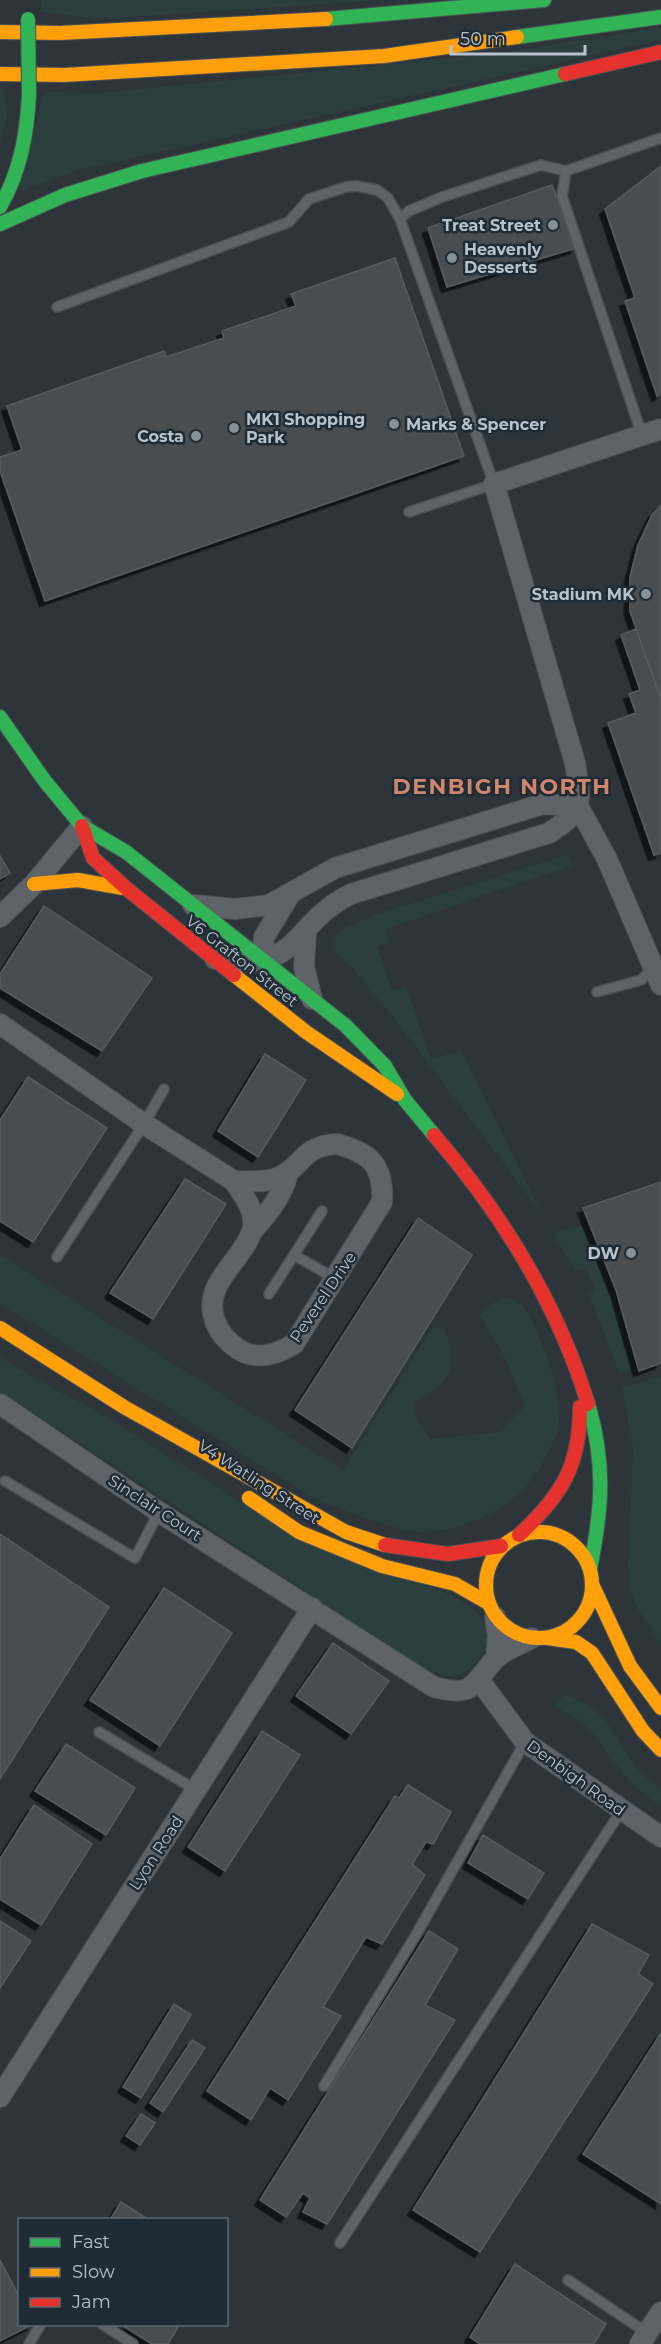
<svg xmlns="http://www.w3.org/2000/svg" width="661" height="2344" font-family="Montserrat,sans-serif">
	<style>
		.green { fill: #2a3f3e }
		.building { fill: #464d51; stroke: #555c61; stroke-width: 1.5; filter: url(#shadow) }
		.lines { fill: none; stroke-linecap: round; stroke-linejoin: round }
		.lane-casing { stroke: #4b5154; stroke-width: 12 }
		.street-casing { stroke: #4b5154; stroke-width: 22 }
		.fast-casing { stroke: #4b5154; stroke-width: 16 }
		.slow-casing { stroke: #4b5154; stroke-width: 16 }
		.jam-casing { stroke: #4b5154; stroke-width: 16 }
		.lane { stroke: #5d6368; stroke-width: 9 }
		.street { stroke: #5d6368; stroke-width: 20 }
		.fast { stroke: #30b455; stroke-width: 14 }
		.slow { stroke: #ff9f0a; stroke-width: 14 }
		.jam { stroke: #e5322d; stroke-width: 14 }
		.fast-bridge-casing { stroke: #4a5155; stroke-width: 16; stroke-linecap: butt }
		.fast-bridge { stroke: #30b455; stroke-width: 14 }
		.poi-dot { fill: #879198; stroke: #202c35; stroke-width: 2 }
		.labels { text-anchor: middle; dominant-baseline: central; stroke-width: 5; stroke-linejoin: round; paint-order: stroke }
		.poi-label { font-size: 16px; font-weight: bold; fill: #b8c2ca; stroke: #202c35; text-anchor: end }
		.street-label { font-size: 16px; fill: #b8c2ca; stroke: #202c35 }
		.district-label { font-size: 22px; font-weight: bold; letter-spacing: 1.5px; fill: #d0866d; stroke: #202c35 }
	</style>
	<defs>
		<filter id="shadow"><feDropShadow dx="-5.5" dy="5.5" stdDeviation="0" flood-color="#0009"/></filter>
	</defs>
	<rect width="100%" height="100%" fill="#2d353a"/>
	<g class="green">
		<path d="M41,0h342l-284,19 -58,-7z"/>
		<path d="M661,27v13l-582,130 -60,21 25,-99 57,1 401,-40z"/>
		<path d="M0,89h4l3,29 -7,26z"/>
		<path d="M567,855l6,10 -187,64 4,13 -13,5 15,43 14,-4 25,73 30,-9 81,164 -151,-200 -41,-49 -14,-11 -2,-8 2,-11 9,-7 32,-14z"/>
		<path d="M584,1225l26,65 23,80 -14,3 -30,-79 6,-3 -9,-23 -10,3 -23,-38z"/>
		<path d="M0,1255l343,215 90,-143 11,2c18,43 4,53 -31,73l4,19 14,18 70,-7 24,-26 -19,-46 -26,-45c29,-33 47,-11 59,21 13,31 22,60 19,93 -1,7 -6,15 -9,21 -22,51 -73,80 -127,82 -26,0 -83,-24 -109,-34l-313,-195z"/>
		<path d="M0,1357l64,38 28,13 190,120 171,68c27,15 50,36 23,66 -5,7 -15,14 -24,14 -8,0 -20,-5 -28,-7l-424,-278z"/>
		<path d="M661,1376v268l-25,-38 -6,-17 -2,-22 5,-119 -11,-60z"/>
		<path d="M567,1695c9,5 20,9 28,16 26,20 35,63 66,77v17c-36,-17 -50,-54 -77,-81 -8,-9 -22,-10 -31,-20z"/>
	</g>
	<g class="building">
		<path d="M661,166v228l-4,2 -32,-95 10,-3 -30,-89z"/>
		<path d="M552,185l24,63 -129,39 -19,-59z"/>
		<path d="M395,258l69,198 -419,145 -45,-130v-14l22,-7 -15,-44 157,-55 2,6 58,-19 -2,-7 74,-25 -5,-12z"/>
		<path d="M661,505v195l-31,-89v-34l8,-32 14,-30z"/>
		<path d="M636,629l25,71v153l-7,2 -46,-132 28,-10 -7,-19 11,-4 -19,-55z"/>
		<path d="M0,856l10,17 -10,6z"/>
		<path d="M44,906l108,72 -50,73 -102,-63v-14z"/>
		<path d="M265,1054l41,26 -48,77 -40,-26z"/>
		<path d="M28,1077l79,51 -74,114 -33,-21v-101z"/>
		<path d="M185,1179l41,25 -73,115 -43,-26z"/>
		<path d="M661,1182v181l-22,8 -23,-81 -33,-82z"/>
		<path d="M418,1218l54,37 -120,193 -57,-38z"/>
		<path d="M0,1534l109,73 -109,172z"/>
		<path d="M164,1588l68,45 -72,113 -70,-46z"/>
		<path d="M333,1643l56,38 -38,53 -55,-38z"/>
		<path d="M262,1731l38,24 -75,116 -37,-24z"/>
		<path d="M66,1744l69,44 -29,47 -71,-44z"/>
		<path d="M408,1785l43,27 -18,32 -7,-2 -14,22 13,11 -43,69 -16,-7 -43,70 18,9 -53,84 -18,-12 -19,32 -44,-29 188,-295 4,2z"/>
		<path d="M34,1805l58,39 -51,81 -41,-26v-40z"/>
		<path d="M483,1835l61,38 -16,26 -60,-36z"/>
		<path d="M0,1921l31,20 -31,47z"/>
		<path d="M592,1924l57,31 -11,19 15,10 -173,268 -67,-42z"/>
		<path d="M429,1931l29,18 -33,56 30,15 -128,204 -24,-12 7,-14 -7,-5 -17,24 -26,-17z"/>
		<path d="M174,2004l17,11 -50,83 -18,-11z"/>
		<path d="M661,2033v171l-78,-50z"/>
		<path d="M192,2040l13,8 -42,64 -13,-9z"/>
		<path d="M141,2114l14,9 -15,22 -14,-9z"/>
		<path d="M121,2202l28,18h-39z"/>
		<path d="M0,2260l20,38v26h13l-33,17z"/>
		<path d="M515,2264l91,60 -12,20h-114l-10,-7z"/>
		<path d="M120,2324h60l-12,20h-16z"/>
	</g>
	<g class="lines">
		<defs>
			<g id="lane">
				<path d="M566,171l-4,25 80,239"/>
				<path d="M57,307l232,-85 20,-23 37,-12 11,-1 20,4 11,8 12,21"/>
				<path d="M409,512l85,-28 -94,-265 9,-8 33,-14 99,-32 25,6 95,-33"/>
				<path d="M597,992l44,-12 12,-12"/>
				<path d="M294,1255l42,24"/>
				<path d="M57,1257l87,-133 20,-35"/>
				<path d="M269,1294l53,-83"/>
				<path d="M5,1481l130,77 24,-46"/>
				<path d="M99,1732l97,58"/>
				<path d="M324,2086l93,-153 108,-191"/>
				<path d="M340,2243l281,-432"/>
				<path d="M568,2280l79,53"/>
				<path d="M102,2324l31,20"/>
				<path d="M29,2344l12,-20"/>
			</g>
			<g id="street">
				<path d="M193,905l42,4 34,-4 66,-37 208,-64 35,2 29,53 54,126"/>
				<path d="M0,917l34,-33 48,-58"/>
				<path d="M306,930l-2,37 8,32"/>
				<path d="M215,959c86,16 75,-35 136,-65l198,-61c36,-23 32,-30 26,-70l-81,-279 167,-55"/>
				<path d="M262,960l2,-23 25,-41"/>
				<path d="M0,1024l144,100 90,57"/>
				<path d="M337,1144c34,9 47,22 45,58l-88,142c-18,11 -37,17 -56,5 -10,-7 -19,-16 -23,-28 -14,-37 27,-59 37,-90 6,-18 -9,-36 -18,-50 14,0 29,2 43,-3 27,-11 23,-32 60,-34z"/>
				<path d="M253,1230c15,-16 31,-36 35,-58"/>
				<path d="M0,1404l159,108 275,175c41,11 38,-3 61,-28 9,-9 26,-15 37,-21"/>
				<path d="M495,1617l3,18 -2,23"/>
				<path d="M480,1681l45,61 136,95"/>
				<path d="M0,2097l312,-489"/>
				<path d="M640,2344l21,-32"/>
			</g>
			<g id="fast">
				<path d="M326,19l218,-19"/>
				<path d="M517,37l144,-20"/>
				<path d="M0,207c20,-35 27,-72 29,-112"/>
				<path d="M0,224l65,-29 77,-24 423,-97"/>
				<path d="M0,717l44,63 38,46 44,26 220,174 39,40 20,34 29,35"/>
				<path d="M588,1404c18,60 14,105 2,165"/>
			</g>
			<g id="slow">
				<path d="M0,32l60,1 266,-14"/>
				<path d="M0,74l64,1 320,-19 133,-19"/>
				<path d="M34,884l44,-4 45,8"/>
				<path d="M234,975l72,57 91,62"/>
				<path d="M0,1328l124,79 222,125 39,13"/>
				<path d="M249,1498l50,34 83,34 73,18 33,19"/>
				<circle cx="539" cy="1585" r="53"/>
				<path d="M592,1584l38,82 31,42"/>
				<path d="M547,1638l29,4 16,11 51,78 18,19"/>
			</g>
			<g id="jam">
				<path d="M565,74l96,-22"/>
				<path d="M82,826l11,32 34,31 107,86"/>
				<path d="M434,1135c69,80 123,167 154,269"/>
				<path d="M519,1535c43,-40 61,-69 61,-128"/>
				<path d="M385,1545l63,9 53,-8"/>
			</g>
		</defs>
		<use href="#lane" class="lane-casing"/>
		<use href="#street" class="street-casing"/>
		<use href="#fast" class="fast-casing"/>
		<use href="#slow" class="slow-casing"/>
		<use href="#jam" class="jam-casing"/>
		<use href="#lane" class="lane"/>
		<use href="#street" class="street"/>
		<use href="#fast" class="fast"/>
		<use href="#slow" class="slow"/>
		<use href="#jam" class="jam"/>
		<defs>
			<path id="fast-bridge" d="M28,19l1,76"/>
		</defs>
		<use href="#fast-bridge" class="fast-bridge-casing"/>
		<use href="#fast-bridge" class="fast-bridge"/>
	</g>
	<g class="poi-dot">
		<circle cx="553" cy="225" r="6"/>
		<circle cx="452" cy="258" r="6"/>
		<circle cx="394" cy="424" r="6"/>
		<circle cx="234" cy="428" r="6"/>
		<circle cx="196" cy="436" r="6"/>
		<circle cx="646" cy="594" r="6"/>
		<circle cx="631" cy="1253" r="6"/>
	</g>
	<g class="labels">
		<g class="poi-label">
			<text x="541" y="225">Treat Street</text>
			<text x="464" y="249" text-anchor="start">Heavenly<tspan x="464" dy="18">Desserts</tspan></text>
			<text x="246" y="419" text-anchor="start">MK1 Shopping<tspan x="246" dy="18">Park</tspan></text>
			<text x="406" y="424" text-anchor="start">Marks &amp; Spencer</text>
			<text x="184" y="436">Costa</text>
			<text x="634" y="594">Stadium MK</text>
			<text x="619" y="1253">DW</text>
		</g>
		<g class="street-label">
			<text transform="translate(242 961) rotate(38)">V6 Grafton Street</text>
			<text transform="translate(323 1297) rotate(-56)">Peverel Drive</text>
			<text transform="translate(259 1482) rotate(33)">V4 Watling Street</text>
			<text transform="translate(155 1508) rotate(33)">Sinclair Court</text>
			<text transform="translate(576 1778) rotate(36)">Denbigh Road</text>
			<text transform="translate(156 1853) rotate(-57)">Lyon Road</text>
		</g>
		<g class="district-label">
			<text x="502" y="786">DENBIGH NORTH</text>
		</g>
	</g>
	<rect x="18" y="2218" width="210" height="108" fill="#202c35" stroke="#5d6871" stroke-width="1.5"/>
	<rect x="30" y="2238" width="30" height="9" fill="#30b455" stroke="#5d6871" stroke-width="1.5"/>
	<text x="72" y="2248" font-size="18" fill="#b8c2ca">Fast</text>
	<rect x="30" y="2268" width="30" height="9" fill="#ff9f0a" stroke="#5d6871" stroke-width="1.5"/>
	<text x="72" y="2278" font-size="18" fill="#b8c2ca">Slow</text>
	<rect x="30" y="2298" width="30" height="9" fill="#e5322d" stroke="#5d6871" stroke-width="1.5"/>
	<text x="72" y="2308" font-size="18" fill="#b8c2ca">Jam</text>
	<path d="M451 45v9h134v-9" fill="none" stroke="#b8c2ca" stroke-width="3"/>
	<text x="460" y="45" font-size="18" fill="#b8c2ca" stroke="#202c35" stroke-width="4.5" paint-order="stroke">50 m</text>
</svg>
